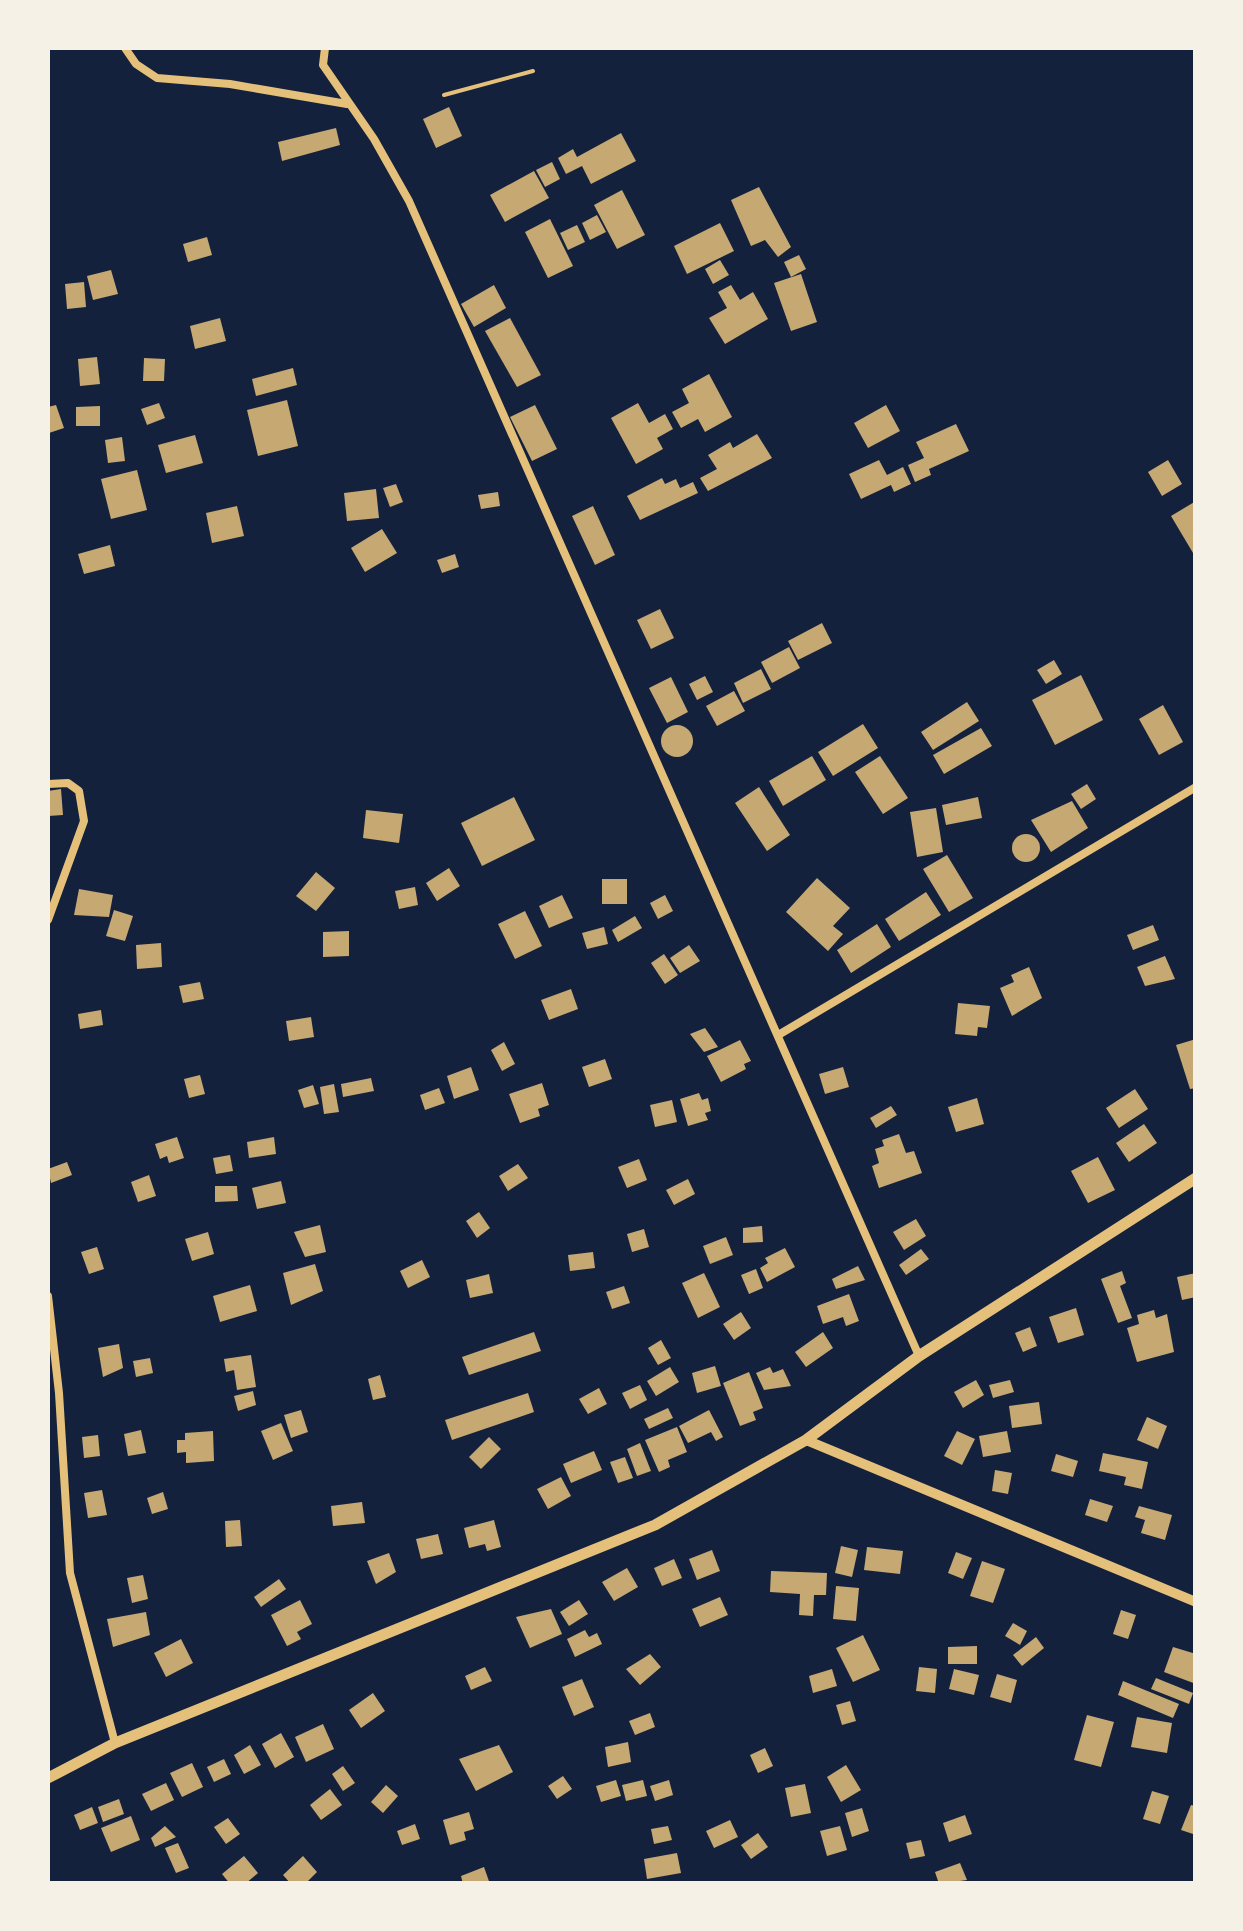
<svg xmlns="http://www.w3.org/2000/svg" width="1243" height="1931" font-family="Arial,sans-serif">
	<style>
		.building { fill: #c6a872 }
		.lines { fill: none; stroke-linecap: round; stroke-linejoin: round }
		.path { stroke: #e5c07b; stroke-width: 4 }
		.minor { stroke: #e5c07b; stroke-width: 8 }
		.tertiary { stroke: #e5c07b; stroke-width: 10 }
		.secondary { stroke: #e5c07b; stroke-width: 11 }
	</style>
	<rect width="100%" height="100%" fill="#14213d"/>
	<g class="building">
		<path d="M449,107l13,29 -26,12 -13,-29z"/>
		<path d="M336,128l4,17 -58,16 -4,-19z"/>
		<path d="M621,133l15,28 -45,23 -9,-18 -16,8 -8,-16 15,-9 4,8z"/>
		<path d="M552,162l8,17 -15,8 -9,-17z"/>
		<path d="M534,171l15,27 -44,24 -15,-27z"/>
		<path d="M759,187l32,60 -13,10 -13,-17 -14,6 -20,-46z"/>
		<path d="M622,190l23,45 -28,14 -23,-44z"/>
		<path d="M597,215l9,17 -16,8 -8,-17z"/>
		<path d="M550,219l23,47 -25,12 -23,-46z"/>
		<path d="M720,223l14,28 -47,23 -13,-28z"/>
		<path d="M577,225l8,17 -17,8 -8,-17z"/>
		<path d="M207,237l5,18 -24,7 -5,-18z"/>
		<path d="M799,255l7,14 -15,8 -7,-15z"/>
		<path d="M720,260l9,15 -16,9 -8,-15z"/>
		<path d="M111,270l7,24 -25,6 -6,-24z"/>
		<path d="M801,274l16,48 -26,9 -17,-48z"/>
		<path d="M84,282l2,25 -19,2 -2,-25z"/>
		<path d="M494,285l12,23 -32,19 -13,-23z"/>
		<path d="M731,285l9,15 13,-8 15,27 -43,25 -16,-26 18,-10 -9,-16z"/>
		<path d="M220,318l6,23 -31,8 -5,-23z"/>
		<path d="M510,318l31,57 -24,12 -32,-56z"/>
		<path d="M97,357l3,27 -20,2 -2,-27z"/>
		<path d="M144,358l21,1 -1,22h-21z"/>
		<path d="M293,368l4,17 -41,11 -4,-17z"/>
		<path d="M709,374l23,43 -27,15 -7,-13 -17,9 -9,-16 17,-9 -7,-14z"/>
		<path d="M287,400l11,46 -40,10 -11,-46z"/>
		<path d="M159,403l6,15 -18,7 -6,-16z"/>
		<path d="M638,403l11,20 16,-9 8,15 -16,9 6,11 -27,15 -25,-46z"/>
		<path d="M56,405l8,23 -15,5 -1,-26z"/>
		<path d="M535,405l22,44 -25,12 -22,-44z"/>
		<path d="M886,405l14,26 -32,17 -14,-25z"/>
		<path d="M100,406v20h-24v-19z"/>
		<path d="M956,424l13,27 -40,18 2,6 -16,7 -7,-17 16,-7 -8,-16z"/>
		<path d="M757,434l15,24 -64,33 -8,-13 17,-9 -9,-14 22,-13 3,6z"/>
		<path d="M195,435l8,28 -37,10 -8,-28z"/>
		<path d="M122,437l3,24 -17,2 -3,-23z"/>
		<path d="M879,460l8,15 16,-8 8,17 -17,8 -3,-7 -30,14 -12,-25z"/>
		<path d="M1168,460l14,24 -20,12 -14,-24z"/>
		<path d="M137,470l10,40 -36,9 -10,-40z"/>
		<path d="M662,478l3,6 11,-5 4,9 13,-6 5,11 -58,27 -13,-24z"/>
		<path d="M396,484l7,18 -13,5 -7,-19z"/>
		<path d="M376,489l3,29 -32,3 -3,-28z"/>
		<path d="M498,492l2,14 -19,3 -3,-14z"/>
		<path d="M1196,501v57l-25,-42z"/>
		<path d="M237,506l7,30 -32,7 -6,-30z"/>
		<path d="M593,506l22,49 -20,10 -23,-49z"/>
		<path d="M382,529l15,24 -32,19 -14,-24z"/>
		<path d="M110,545l5,21 -31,8 -6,-20z"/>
		<path d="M455,554l4,13 -17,6 -5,-13z"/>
		<path d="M660,609l14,29 -23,11 -14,-29z"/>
		<path d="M822,623l10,20 -34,17 -10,-19z"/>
		<path d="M789,647l11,21 -28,15 -11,-21z"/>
		<path d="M1054,660l8,14 -16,10 -9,-14z"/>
		<path d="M761,669l10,20 -28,14 -9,-20z"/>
		<path d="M1081,675l22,45 -48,25 -23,-45z"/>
		<path d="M705,676l8,16 -16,8 -8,-16z"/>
		<path d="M671,677l17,35 -21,11 -18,-35z"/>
		<path d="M734,691l11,20 -28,15 -11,-20z"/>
		<path d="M967,702l12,19 -46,29 -12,-18z"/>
		<path d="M1163,705l20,37 -24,13 -20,-36z"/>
		<path d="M863,724l15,24 -45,28 -15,-24z"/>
		<circle cx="677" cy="741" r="16"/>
		<path d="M981,728l11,18 -48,28 -11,-19z"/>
		<path d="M812,756l14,24 -43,26 -14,-25z"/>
		<path d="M880,756l28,42 -25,16 -28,-42z"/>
		<path d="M1087,784l9,15 -15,10 -10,-15z"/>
		<path d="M759,787l31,48 -23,16 -32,-48z"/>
		<path d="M61,789l2,26 -15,1v-25z"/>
		<path d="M514,797l21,43 -53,26 -21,-43z"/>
		<path d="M978,797l4,21 -36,7 -4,-20z"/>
		<path d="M1072,801l16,27 -37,24 -20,-32z"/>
		<path d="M936,808l7,44 -26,5 -7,-45z"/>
		<path d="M366,810l37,4 -4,29 -36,-5z"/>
		<circle cx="1026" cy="848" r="14"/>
		<path d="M947,855l26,43 -24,14 -26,-43z"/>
		<path d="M449,868l11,18 -23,15 -11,-18z"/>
		<path d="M316,872l19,16 -19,23 -20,-15z"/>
		<path d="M817,878l33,30 -17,18 10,8 -15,17 -42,-39z"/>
		<rect x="602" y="879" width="25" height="25"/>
		<path d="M415,887l3,18 -19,4 -4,-18z"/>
		<path d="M79,889l34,6 -4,22 -35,-2z"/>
		<path d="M926,892l15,23 -42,26 -14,-22z"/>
		<path d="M562,895l11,23 -24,10 -10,-22z"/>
		<path d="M665,895l8,16 -15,8 -8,-16z"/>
		<path d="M114,910l19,6 -8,25 -19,-5z"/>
		<path d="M525,911l17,35 -27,13 -17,-35z"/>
		<path d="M635,916l7,12 -24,14 -6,-12z"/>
		<path d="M877,924l14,23 -40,26 -14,-23z"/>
		<path d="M1153,925l6,15 -26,10 -6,-15z"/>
		<path d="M604,927l4,17 -21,5 -5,-16z"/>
		<path d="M349,931v25l-26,1v-25z"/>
		<path d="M161,943l1,24 -25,2 -1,-24z"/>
		<path d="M689,945l11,16 -20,12 -10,-15z"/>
		<path d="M664,954l14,21 -13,9 -14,-21z"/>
		<path d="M1165,956l10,23 -30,7 -8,-19z"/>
		<path d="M1029,967l13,31 -30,18 -12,-28 14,-6 -3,-7z"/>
		<path d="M200,982l4,17 -21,4 -4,-17z"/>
		<path d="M571,989l7,20 -29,11 -8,-20z"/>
		<path d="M958,1003l32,3 -3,22 -9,-1 -1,9 -22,-2z"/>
		<path d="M101,1010l2,15 -23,4 -2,-15z"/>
		<path d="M311,1017l3,20 -25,4 -3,-20z"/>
		<path d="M705,1028l13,19 -14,5 -14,-18z"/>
		<path d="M1196,1039v49l-6,1 -14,-44z"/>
		<path d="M740,1040l11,21 -7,3 2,5 -25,13 -14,-26z"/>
		<path d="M504,1042l11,22 -13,7 -11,-21z"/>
		<path d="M605,1059l7,20 -23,8 -7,-20z"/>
		<path d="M471,1067l8,23 -25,9 -7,-23z"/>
		<path d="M843,1067l6,20 -24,7 -6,-20z"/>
		<path d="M200,1075l5,19 -16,4 -5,-19z"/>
		<path d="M371,1078l3,13 -31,6 -2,-13z"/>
		<path d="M542,1083l7,22 -11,4 2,7 -20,7 -11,-29z"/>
		<path d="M334,1084l5,28 -15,2 -4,-27z"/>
		<path d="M313,1085l6,19 -15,4 -6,-18z"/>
		<path d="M439,1088l6,15 -20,7 -5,-15z"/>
		<path d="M1135,1089l13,20 -29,19 -13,-20z"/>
		<path d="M699,1093l3,7 6,-2 3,13 -6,2 3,7 -20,6 -8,-27z"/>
		<path d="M977,1098l7,26 -28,8 -8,-25z"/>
		<path d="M672,1100l5,22 -22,5 -5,-22z"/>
		<path d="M891,1106l6,9 -21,13 -6,-10z"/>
		<path d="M1144,1124l13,19 -28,19 -13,-19z"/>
		<path d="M899,1134l7,19 8,-2 8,22 -43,15 -7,-22 7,-3 -4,-14 9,-3 -2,-6z"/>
		<path d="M177,1137l7,21 -15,5 -2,-7 -7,3 -5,-15z"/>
		<path d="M274,1137l2,17 -27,4 -2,-16z"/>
		<path d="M230,1155l3,16 -17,3 -3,-16z"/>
		<path d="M1098,1157l17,33 -27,13 -17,-32z"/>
		<path d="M639,1159l8,21 -20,8 -9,-21z"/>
		<path d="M67,1162l5,13 -21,8 -3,-14z"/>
		<path d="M518,1164l10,14 -20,13 -9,-15z"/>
		<path d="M149,1175l7,21 -18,6 -7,-20z"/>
		<path d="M688,1179l7,15 -21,11 -8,-15z"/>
		<path d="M281,1181l5,22 -29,6 -5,-21z"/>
		<path d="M215,1186h22l1,15 -23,1z"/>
		<path d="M479,1212l11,16 -13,10 -11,-17z"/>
		<path d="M916,1219l10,17 -22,14 -11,-18z"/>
		<path d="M320,1225l6,27 -21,5 -11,-25z"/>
		<path d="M762,1226l1,16 -20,1v-15z"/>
		<path d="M644,1229l5,18 -17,5 -5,-18z"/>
		<path d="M208,1232l6,22 -22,7 -7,-22z"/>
		<path d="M726,1237l7,18 -23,9 -7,-18z"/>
		<path d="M97,1247l7,22 -15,5 -8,-22z"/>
		<path d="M785,1248l10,19 -28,15 -7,-14 8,-5 -3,-5z"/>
		<path d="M921,1249l8,10 -23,16 -7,-10z"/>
		<path d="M593,1252l2,16 -25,3 -2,-16z"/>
		<path d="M422,1260l8,17 -22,11 -8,-17z"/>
		<path d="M315,1264l8,27 -32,14 -8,-32z"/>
		<path d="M858,1266l7,14 -29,9 -4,-10z"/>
		<path d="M756,1269l7,19 -14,6 -8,-19z"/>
		<path d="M1122,1271l4,12 -6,3 12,32 -14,5 -17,-44z"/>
		<path d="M704,1273l16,34 -22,11 -16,-35z"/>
		<path d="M1196,1273v24l-14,3 -5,-23z"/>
		<path d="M489,1274l4,19 -23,5 -4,-18z"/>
		<path d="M250,1285l7,26 -37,11 -7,-26z"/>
		<path d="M624,1286l6,17 -18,6 -6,-17z"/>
		<path d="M849,1294l10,27 -13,5 -3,-9 -20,7 -6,-18z"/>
		<path d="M1076,1308l8,27 -26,8 -9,-26z"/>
		<path d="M1154,1310l2,8 11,-4 7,38 -37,10 -10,-34 12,-4 -2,-9z"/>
		<path d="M741,1312l10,16 -17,12 -11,-16z"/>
		<path d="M1030,1327l7,19 -14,6 -8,-19z"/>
		<path d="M534,1332l7,19 -72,24 -7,-18z"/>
		<path d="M823,1332l10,16 -27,19 -11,-15z"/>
		<path d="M661,1340l10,18 -13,7 -10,-17z"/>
		<path d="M119,1344l4,24 -20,9 -5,-29z"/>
		<path d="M251,1355l5,32 -19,3 -3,-20 -8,2 -2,-13z"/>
		<path d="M150,1358l3,15 -17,4 -3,-16z"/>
		<path d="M715,1366l6,20 -24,7 -5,-20z"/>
		<path d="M670,1367l9,15 -23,14 -9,-15z"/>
		<path d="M770,1367l3,6 10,-4 8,17 -27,4 -8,-17z"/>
		<path d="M749,1372l14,36 -10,4 3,8 -16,6 -17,-43z"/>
		<path d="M380,1375l6,22 -13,3 -5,-21z"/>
		<path d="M976,1380l8,15 -21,13 -9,-16z"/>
		<path d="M1010,1380l4,12 -21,6 -4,-13z"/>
		<path d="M640,1385l7,15 -17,9 -8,-16z"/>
		<path d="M599,1388l8,16 -19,10 -9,-15z"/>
		<path d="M253,1391l3,14 -18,6 -4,-15z"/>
		<path d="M528,1393l6,19 -82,28 -7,-20z"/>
		<path d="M1039,1402l3,22 -30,4 -3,-22z"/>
		<path d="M668,1408l5,10 -24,11 -5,-10z"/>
		<path d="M301,1410l7,22 -17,6 -7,-23z"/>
		<path d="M709,1410l14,27 -7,4 -5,-9 -23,11 -9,-17z"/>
		<path d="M1147,1417l20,9 -9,23 -21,-9z"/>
		<path d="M281,1423l12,28 -20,9 -12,-29z"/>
		<path d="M677,1427l10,25 -19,8 2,7 -11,5 -14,-32z"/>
		<path d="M141,1430l5,23 -18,3 -4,-22z"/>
		<path d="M213,1431l1,30 -28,2v-11l-9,1v-13h8v-7z"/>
		<path d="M957,1431l18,8 -13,26 -18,-9z"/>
		<path d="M1007,1431l4,21 -28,5 -4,-21z"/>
		<path d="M98,1435l2,21 -16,2 -2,-21z"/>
		<path d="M489,1437l12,12 -20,20 -12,-12z"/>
		<path d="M640,1443l11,28 -14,5 -10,-27z"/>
		<path d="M594,1451l8,19 -31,13 -8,-19z"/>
		<path d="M1103,1453l45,9 -6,27 -18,-4 2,-8 -27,-6z"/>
		<path d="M1056,1454l22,7 -5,16 -22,-6z"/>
		<path d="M625,1457l8,21 -15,5 -8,-21z"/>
		<path d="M995,1470l17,3 -4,21 -16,-3z"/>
		<path d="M561,1477l10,19 -23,13 -11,-20z"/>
		<path d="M102,1490l5,25 -19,3 -4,-25z"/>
		<path d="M163,1492l5,17 -16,5 -5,-16z"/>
		<path d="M1090,1499l23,7 -6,16 -22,-7z"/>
		<path d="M362,1502l3,21 -32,3 -2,-20z"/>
		<path d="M1139,1506l33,9 -7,25 -24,-7 4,-13 -10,-3z"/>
		<path d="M240,1520l2,26 -16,1 -1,-26z"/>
		<path d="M494,1520l7,27 -14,4 -2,-7 -16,4 -5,-20z"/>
		<path d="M438,1534l5,20 -22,5 -5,-20z"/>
		<path d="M841,1546l17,4 -6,27 -17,-4z"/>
		<path d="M867,1547l36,4 -3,23 -36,-4z"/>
		<path d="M712,1550l8,21 -23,9 -8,-21z"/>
		<path d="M956,1552l16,6 -9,21 -15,-6z"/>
		<path d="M389,1553l7,19 -20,12 -9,-23z"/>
		<path d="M674,1559l8,19 -20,8 -8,-18z"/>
		<path d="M982,1561l23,8 -12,34 -23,-7z"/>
		<path d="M627,1568l11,19 -24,14 -12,-19z"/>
		<path d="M771,1571l56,2 -1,22h-12l-1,21 -14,-1 1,-21 -30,-2z"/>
		<path d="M143,1575l5,24 -16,4 -5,-25z"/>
		<path d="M279,1579l7,10 -25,18 -7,-10z"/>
		<path d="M836,1586l23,2 -3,33 -23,-2z"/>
		<path d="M720,1597l8,18 -28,12 -8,-18z"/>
		<path d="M300,1600l12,24 -15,8 4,7 -14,7 -16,-31z"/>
		<path d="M579,1600l9,14 -19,12 -9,-14z"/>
		<path d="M551,1609l11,25 -32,14 -14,-31z"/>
		<path d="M1121,1610l15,5 -8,24 -15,-5z"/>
		<path d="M146,1612l4,23 -37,12 -6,-28z"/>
		<path d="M1013,1623l14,8 -7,14 -15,-9z"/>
		<path d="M585,1630l4,7 8,-4 5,11 -27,13 -8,-18z"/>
		<path d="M863,1635l17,35 -27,12 -17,-34z"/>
		<path d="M1036,1637l8,11 -22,18 -9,-11z"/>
		<path d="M181,1639l12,24 -27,14 -12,-24z"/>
		<path d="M977,1646v18h-29v-17z"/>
		<path d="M1173,1647l23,7v30l-32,-12z"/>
		<path d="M650,1654l11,13 -21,18 -14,-16z"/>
		<path d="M485,1667l7,14 -21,9 -6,-14z"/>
		<path d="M919,1667l18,2 -2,24 -19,-2z"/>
		<path d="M832,1669l5,17 -24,7 -4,-17z"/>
		<path d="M954,1669l25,6 -5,20 -25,-6z"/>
		<path d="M997,1674l20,6 -6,23 -21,-6z"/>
		<path d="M1156,1678l37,15 -4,11 -38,-15z"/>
		<path d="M582,1679l12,28 -20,9 -12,-29z"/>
		<path d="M1123,1681l56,23 -6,14 -55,-23z"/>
		<path d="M373,1693l12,18 -24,17 -12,-18z"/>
		<path d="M850,1701l6,20 -14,4 -6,-20z"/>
		<path d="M650,1713l5,14 -20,8 -6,-14z"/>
		<path d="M1087,1715l27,7 -13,45 -27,-7z"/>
		<path d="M1137,1717l35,6 -5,30 -36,-6z"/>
		<path d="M323,1724l11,25 -28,13 -11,-25z"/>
		<path d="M281,1733l13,24 -19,11 -13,-24z"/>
		<path d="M628,1742l3,20 -23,5 -3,-20z"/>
		<path d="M250,1745l11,20 -17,9 -10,-19z"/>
		<path d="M499,1745l14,27 -37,19 -17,-32z"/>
		<path d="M765,1748l8,18 -15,7 -8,-18z"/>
		<path d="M224,1759l7,15 -17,8 -7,-15z"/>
		<path d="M192,1763l11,24 -21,10 -12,-24z"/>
		<path d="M846,1765l15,25 -20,12 -14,-25z"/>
		<path d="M343,1766l12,17 -12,8 -11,-17z"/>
		<path d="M563,1776l9,13 -15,10 -9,-13z"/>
		<path d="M616,1780l5,16 -20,6 -5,-16z"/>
		<path d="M643,1780l4,16 -21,5 -4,-16z"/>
		<path d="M669,1780l4,15 -18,6 -5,-15z"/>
		<path d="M166,1783l8,17 -23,11 -9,-17z"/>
		<path d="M805,1784l6,29 -20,4 -6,-29z"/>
		<path d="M386,1785l12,11 -15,17 -12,-11z"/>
		<path d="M330,1789l12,16 -21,15 -11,-15z"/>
		<path d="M1152,1791l17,5 -9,28 -17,-5z"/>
		<path d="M119,1799l5,15 -21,8 -5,-15z"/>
		<path d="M1191,1805l5,1v29l-15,-5z"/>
		<path d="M92,1807l6,16 -18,7 -6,-15z"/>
		<path d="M862,1808l7,23 -17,6 -7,-24z"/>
		<path d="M469,1812l5,17 -10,3 2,8 -16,5 -7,-25z"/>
		<path d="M965,1815l7,19 -23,8 -6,-19z"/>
		<path d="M131,1816l9,24 -29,12 -10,-24z"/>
		<path d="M228,1818l12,16 -14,10 -12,-17z"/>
		<path d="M730,1820l8,17 -24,11 -8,-17z"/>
		<path d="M415,1824l5,15 -18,6 -5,-14z"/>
		<path d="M165,1826l11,11 -21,10 -4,-9z"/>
		<path d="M668,1826l4,14 -18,4 -3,-15z"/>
		<path d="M840,1826l7,24 -20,6 -7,-25z"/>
		<path d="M758,1833l10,14 -17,12 -10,-14z"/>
		<path d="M921,1840l4,16 -15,3 -4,-16z"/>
		<path d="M178,1843l11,25 -13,5 -11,-25z"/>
		<path d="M677,1853l4,20 -34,6 -3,-20z"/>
		<path d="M244,1856l14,17 -13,11h-15l-8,-10z"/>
		<path d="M303,1856l14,16 -12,12h-14l-8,-9z"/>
		<path d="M960,1863l7,17 -28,4 -4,-12z"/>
		<path d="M484,1867l6,17h-27l-2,-8z"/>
	</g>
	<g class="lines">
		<path class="path" d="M444,95l89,-24"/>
		<g class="minor">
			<path d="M125,48l11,16 21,14 73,6 117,20"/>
			<path d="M325,48l-2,17 51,74 35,62 510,1155"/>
			<path d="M48,784l20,-1 11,8 5,30 -36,99"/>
			<path d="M780,1034l416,-247"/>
			<path d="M48,1296l11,97 11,180 45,170"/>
		</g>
		<path class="tertiary" d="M806,1440l390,162"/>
		<path class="secondary" d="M48,1778l67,-35 540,-218 151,-85 113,-84 277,-178"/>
	</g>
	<rect width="1243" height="1931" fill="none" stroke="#f6f1e7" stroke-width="100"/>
</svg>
